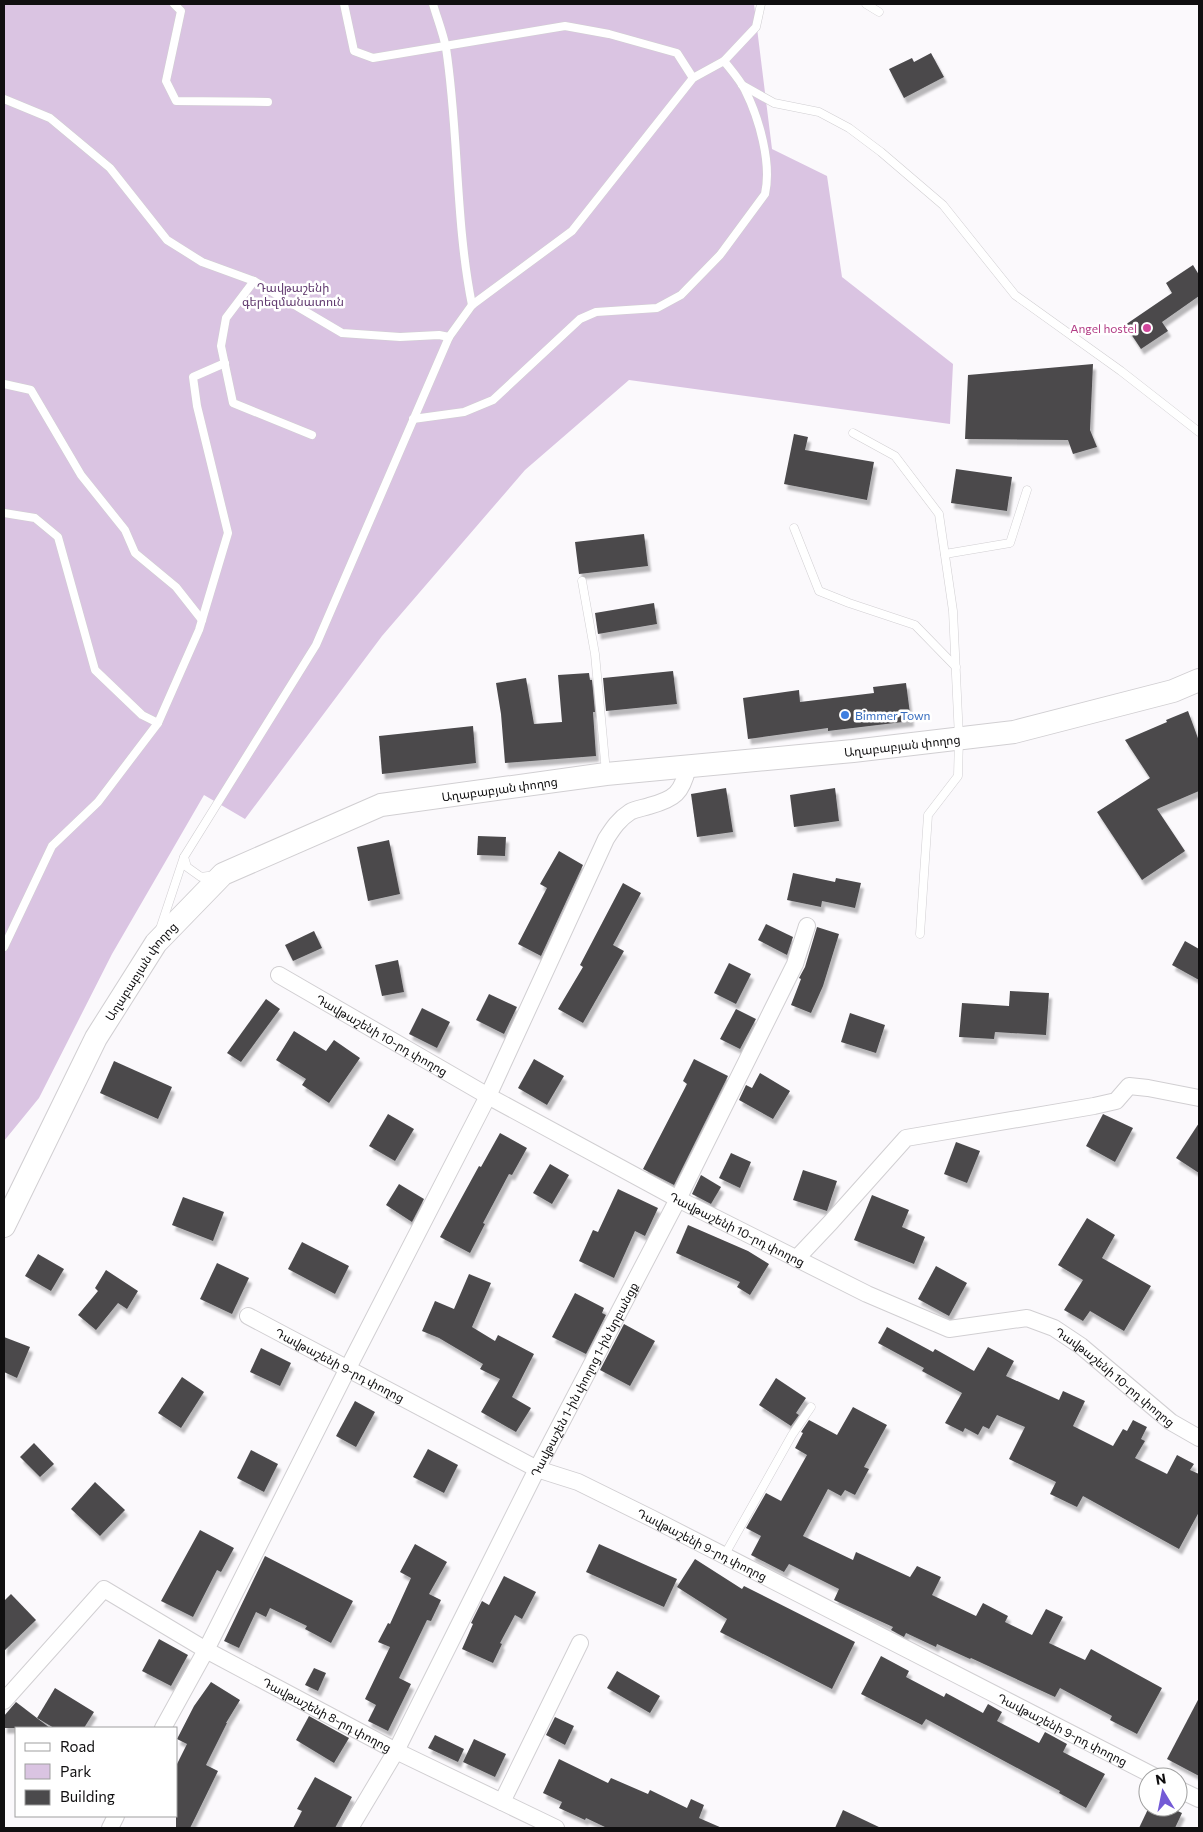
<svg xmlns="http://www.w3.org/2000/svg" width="1203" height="1832" font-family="Commissioner,'Noto Sans Armenian',sans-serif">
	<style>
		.green { fill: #dac4e2 }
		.building { fill: #4b4a4c; filter: url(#shadow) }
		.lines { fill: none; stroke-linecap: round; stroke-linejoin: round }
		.lane-casing { stroke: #d1cfd2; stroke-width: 9 }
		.street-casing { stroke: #d1cfd2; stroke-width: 18 }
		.secondary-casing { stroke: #d1cfd2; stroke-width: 24 }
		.lane { stroke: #fff; stroke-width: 8 }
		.street { stroke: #fff; stroke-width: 16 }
		.secondary { stroke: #fff; stroke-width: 22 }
		.hotel-dot { fill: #d1479c; stroke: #fff; stroke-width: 2 }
		.shop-dot { fill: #3f7fe0; stroke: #fff; stroke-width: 2 }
		.labels { text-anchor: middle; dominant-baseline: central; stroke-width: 5; stroke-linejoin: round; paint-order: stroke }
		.park-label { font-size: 12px; fill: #613a6f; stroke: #fff }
		.hotel-label { font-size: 12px; fill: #b23c85; stroke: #fff; text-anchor: end }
		.shop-label { font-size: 12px; fill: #366cbe; stroke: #fff; text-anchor: start }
		.street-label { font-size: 12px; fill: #100f10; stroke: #fff }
	</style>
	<defs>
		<filter id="shadow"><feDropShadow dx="3" dy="5.5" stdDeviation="1" flood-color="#0004"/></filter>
	</defs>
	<rect width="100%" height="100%" fill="#fbf9fc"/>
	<path class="green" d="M4,4h750l18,145 55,27 15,101 111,87 -3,60 -321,-44 -104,90 -143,166 -137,183 -41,-24 -92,159 -73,144 -35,43z"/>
	<g class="building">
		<path d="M931,53l13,24 -40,21 -15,-29 23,-11 2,4z"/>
		<path d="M1193,265l6,10v21l-37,26 6,9 -27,18 -16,-24 47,-32 -6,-10z"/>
		<path d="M1093,364l-3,66 7,17 -24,7 -5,-14 -103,-1 3,-64z"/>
		<path d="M794,434l14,3 -3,13 69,12 -7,38 -83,-16z"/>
		<path d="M956,469l56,8 -5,34 -56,-8z"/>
		<path d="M644,534l4,32 -69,8 -4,-32z"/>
		<path d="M654,603l3,21 -59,10 -3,-21z"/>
		<path d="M673,671l4,33 -71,7 -3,-33z"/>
		<path d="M589,673l1,7h2l3,32h-2l3,44 -91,7 -4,-49 -5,-31 30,-5 8,46 28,-2 -4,-47z"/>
		<path d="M906,683l5,38 -83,10v-3l-80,11 -5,-41 56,-8 1,12 74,-9 -1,-6z"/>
		<path d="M1188,711l11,30v50l-42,18 28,42 -43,29 -45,-68 53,-34 -25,-38 42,-18 -1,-2z"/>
		<path d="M473,726l3,37 -94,11 -3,-38z"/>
		<path d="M726,788l7,44 -36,5 -6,-43z"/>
		<path d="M835,788l4,33 -45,6 -4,-32z"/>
		<path d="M478,836l28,1 -1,19 -28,-1z"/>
		<path d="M389,840l11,54 -32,7 -11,-54z"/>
		<path d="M559,851l24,14 -42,91 -23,-12 29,-56 -7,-4z"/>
		<path d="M793,873l42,9 1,-4 25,5 -6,25 -33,-7 -1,6 -34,-7z"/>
		<path d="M623,883l18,10 -28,52 11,6 -41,72 -25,-14 25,-42 -3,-2z"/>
		<path d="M766,924l27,13 -6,18 -29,-15z"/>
		<path d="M817,927l22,7 -16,52 -12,27 -20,-8 10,-26 -2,-1 6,-11z"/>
		<path d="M314,931l8,17 -29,13 -8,-16z"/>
		<path d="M1185,941l14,8v31l-27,-15z"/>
		<path d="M398,960l6,32 -22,4 -7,-31z"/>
		<path d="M729,963l22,11 -15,30 -22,-11z"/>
		<path d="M1010,991l39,2 -3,42 -51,-3 -1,7 -35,-2 3,-34 47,3z"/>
		<path d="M489,994l28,13 -13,27 -28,-14z"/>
		<path d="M266,999l14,10 -39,53 -14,-9z"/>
		<path d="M422,1008l28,14 -13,26 -28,-14z"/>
		<path d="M736,1009l20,10 -16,30 -20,-10z"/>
		<path d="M850,1013l35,12 -9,28 -35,-11z"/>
		<path d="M294,1031l32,20 8,-11 26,18 -31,45 -27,-18 4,-6 -30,-19z"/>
		<path d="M534,1059l30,17 -17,29 -29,-17z"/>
		<path d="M694,1059l34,17 -54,109 -31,-16 44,-85 -4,-3z"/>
		<path d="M114,1061l58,26 -14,32 -58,-26z"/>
		<path d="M760,1073l30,18 -17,28 -34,-19 7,-15 6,3z"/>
		<path d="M388,1114l26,15 -19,32 -26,-15z"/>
		<path d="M1103,1114l30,14 -18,34 -29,-16z"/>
		<path d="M1199,1123v50l-23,-15z"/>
		<path d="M500,1133l27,15 -15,27 -3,-1 -26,49 2,1 -15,29 -30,-16 39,-71 2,1z"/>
		<path d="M956,1142l24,9 -13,32 -23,-9z"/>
		<path d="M731,1153l20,9 -11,26 -21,-10z"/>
		<path d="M550,1164l19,11 -17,29 -19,-11z"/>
		<path d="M803,1170l34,11 -10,30 -34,-11z"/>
		<path d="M701,1175l20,12 -10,17 -19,-10z"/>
		<path d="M399,1184l25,15 -12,23 -26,-17z"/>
		<path d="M618,1189l40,19 -13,28 -10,-5 -21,47 -35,-17 14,-31 5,2z"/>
		<path d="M872,1195l37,15 -7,17 23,10 -11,27 -60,-24z"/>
		<path d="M183,1197l41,15 -11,29 -41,-16z"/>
		<path d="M1087,1218l28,17 -13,23 49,28 -27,45 -34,-20 -7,10 -19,-11 19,-30 -25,-15z"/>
		<path d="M688,1225l60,26 21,13 -19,31 -13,-8 3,-5 -64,-29z"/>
		<path d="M302,1242l47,24 -14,28 -47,-25z"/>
		<path d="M38,1254l26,15 -13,22 -26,-15z"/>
		<path d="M217,1263l32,15 -17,36 -32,-15z"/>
		<path d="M936,1266l31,17 -18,33 -31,-17z"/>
		<path d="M106,1270l32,21 -11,18 -9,-6 -22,27 -18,-15 20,-24 -3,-3z"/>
		<path d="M469,1274l22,9 -19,44 23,14 3,-6 36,19 -22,43 19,11 -15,24 -35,-20 19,-33 -20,-10 3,-5 -44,-26 -17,-7 13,-30 19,8z"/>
		<path d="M575,1293l29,15 -2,5 4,2 -20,39 -34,-17z"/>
		<path d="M624,1324l31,17 -25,45 -30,-16z"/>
		<path d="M887,1327l46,25 2,-3 39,22 14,-24 26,14 -8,15 53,24 4,-9 22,10 -12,25 40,20 10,-17 4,2 6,-11 14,7 -6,12 4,2 -10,17 32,16 10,-19 17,9 -4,6 9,4v38l-20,37 -96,-53 -6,11 -27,-13 6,-12 -47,-23 16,-32 -28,-12 -8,14 -6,-3 -5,9 -13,-7 -2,4 -18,-9 17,-30 -40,-22 2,-3 -46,-25z"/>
		<path d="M4,1337l26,10 -13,31 -13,-6z"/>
		<path d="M261,1348l30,15 -11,23 -30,-14z"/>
		<path d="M182,1377l22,15 -23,36 -23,-15z"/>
		<path d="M776,1378l30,20 -10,15 3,2 -8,11 -32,-21z"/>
		<path d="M355,1401l20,11 -19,35 -20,-11z"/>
		<path d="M853,1407l34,18 -23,42 5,2 -14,26 -10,-5 -4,6 -13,-7 -25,47 50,24 3,-8 54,25 7,-11 24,11 -9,18 44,21 7,-13 25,13 -3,6 27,13 14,-26 17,8 -14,26 36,17 6,-11 71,39 -25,46 -27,-14 2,-4 -52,-28 -5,9 -84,-39 -1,1 -33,-15 -1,3 -30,-14 -2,4 -13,-7 2,-3 -59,-27 5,-11 -50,-25 -5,8 -33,-17 10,-19 -15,-8 20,-35 15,8 26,-46 -12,-7 8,-15 -2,-1 8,-12 28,15z"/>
		<path d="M34,1443l20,21 -14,13 -20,-20z"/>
		<path d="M428,1449l30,16 -14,28 -31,-16z"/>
		<path d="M251,1450l27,14 -14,28 -27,-14z"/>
		<path d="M95,1482l30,28 -25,26 -29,-27z"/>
		<path d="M200,1530l34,18 -13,24 -4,-2 -24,47 -32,-16z"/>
		<path d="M415,1544l32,18 -18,32 12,6 -10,21 -4,-1 -28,58 12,6 -23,47 -20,-10 8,-16 -11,-6 25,-52 -12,-5 10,-19 2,1 21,-46 -11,-6z"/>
		<path d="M599,1544l78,35 -13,28 -78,-35z"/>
		<path d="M265,1556l88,45 -22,42 -26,-14 2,-3 -37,-18 -4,9 -10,-5 -17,36 -15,-7z"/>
		<path d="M695,1559l47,30 2,-3 111,56 -23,47 -112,-57 7,-13 -50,-32z"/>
		<path d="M504,1576l32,16 -14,27 -7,-4 -15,28 2,1 -9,19 -31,-14 11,-25 -2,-1 11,-22 7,4z"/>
		<path d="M11,1594l25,26 -32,31v-50z"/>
		<path d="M159,1639l29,16 -17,31 -29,-15z"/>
		<path d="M881,1656l28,15 -3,6 38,20 2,-4 37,20 5,-9 14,8 -5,9 42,22 6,-11 22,12 -4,8 42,22 -19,34 -27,-15 1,-2 -134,-72 -4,6 -61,-31z"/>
		<path d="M314,1668l12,5 -8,18 -13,-6z"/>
		<path d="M617,1671l43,25 -10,17 -43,-25z"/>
		<path d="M211,1682l29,18 -14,23h1l-21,42 12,6 -21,43 -7,14h-14v-62l11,-22 -10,-5 17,-33z"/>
		<path d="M55,1688l39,24 -10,16h-30l-17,-10z"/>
		<path d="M1199,1698v78l-32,-17z"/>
		<path d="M16,1702l34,26h-46v-12z"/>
		<path d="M309,1716l40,22 -15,25 -38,-23z"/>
		<path d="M555,1717l19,9 -9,19 -19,-10z"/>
		<path d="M435,1735l29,14 -6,13 -30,-14z"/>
		<path d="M474,1739l32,15 -11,23 -32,-15z"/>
		<path d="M559,1759l49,24 3,-5 37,16 2,-4 37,18 4,-9 13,6 -5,13 23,10h-115l-21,-10 -1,2 -26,-12 3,-6 -19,-9z"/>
		<path d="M315,1777l37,20 -17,31h-42l9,-17 -5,-2z"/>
		<path d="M1149,1807h20l13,6 -7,15h-36z"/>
		<path d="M843,1810l38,18h-46z"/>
	</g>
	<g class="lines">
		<defs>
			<g id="lane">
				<path d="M174,4l7,7 -15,70 10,20 92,1"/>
				<path d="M344,4l10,47 19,7 192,-32 44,8 68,19 16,25"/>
				<path d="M433,4c4,14 10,29 13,44 13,85 9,172 26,257"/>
				<path d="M866,4l13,8"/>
				<path d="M742,85l32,18 45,9 30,16 32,24 62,53 72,90 106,76 78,61"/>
				<path d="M4,99l46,19 60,50 57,72 35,22 52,19 88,52 58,4 39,-2 10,2"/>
				<path d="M254,281l-28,37 -5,28 12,57 79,32"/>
				<path d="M4,384l27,6 50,85 44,55 10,23 41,34 26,33"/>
				<path d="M413,419l51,-7 29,-12 87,-81 16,-7 61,-4 24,-13 39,-40 45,-61c7,-31 -6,-76 -20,-104 -5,-10 -14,-20 -21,-29"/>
				<path d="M853,433l42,23 44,58 14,97 6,127 -1,38 -30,39 -8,119"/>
				<path d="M4,513l31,5 23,19 37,133 47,45 16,8"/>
				<path d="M794,528l25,63 30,12 66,22 41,42"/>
				<path d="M945,554l65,-11 17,-53"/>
				<path d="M582,581l13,73 11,118"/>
				<path d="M215,875l-14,2 -14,-10 -3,-10 132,-212 133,-308 23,-32 100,-74 121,-153 31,-17 32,-34 5,-23"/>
				<path d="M160,929l24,-72"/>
				<path d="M4,947l48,-101 46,-44 60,-79 41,-93 29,-97 -31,-127 -4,-29 32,-14"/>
				<path d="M724,1556l68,-121 19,-28"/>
			</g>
			<g id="street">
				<path id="s1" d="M279,975l209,121 190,103 189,95 82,35 78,-11 27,10 27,18 90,76 28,16"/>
				<path d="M796,1259l35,-37 75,-84 188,-32 22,-5 13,-15 19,2 51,10"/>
				<path id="s2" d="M248,1316l289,153 41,13 73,36 505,259"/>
				<path id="s3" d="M4,1701l100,-112 102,61 190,101 160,77"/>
				<path d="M163,1728l43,-78 141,-280 141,-274 118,-257c7,-11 13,-20 24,-27 5,-3 13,-4 19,-6 26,-7 33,-13 39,-39"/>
				<path d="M1178,1789l21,10"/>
				<path d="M502,1802l78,-159"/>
				<path d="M110,1828l6,-12"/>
				<path id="s4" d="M350,1828l46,-77 141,-282 141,-270 117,-235 12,-38"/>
			</g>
			<g id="secondary">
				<path id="s5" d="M4,1226l92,-188 60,-95 67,-69 158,-69 225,-31 247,-23 161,-19 159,-41 26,-11"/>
			</g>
		</defs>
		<use href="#lane" class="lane-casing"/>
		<use href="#street" class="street-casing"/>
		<use href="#secondary" class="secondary-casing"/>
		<use href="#lane" class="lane"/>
		<use href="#street" class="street"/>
		<use href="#secondary" class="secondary"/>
	</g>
	<circle class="hotel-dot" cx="1147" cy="328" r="5"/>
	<circle class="shop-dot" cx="845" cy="715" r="5"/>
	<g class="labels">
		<g class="park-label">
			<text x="293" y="287">Դավթաշենի<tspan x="293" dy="14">գերեզմանատուն</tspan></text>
		</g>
		<g class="hotel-label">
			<text x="1137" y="328">Angel hostel</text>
		</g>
		<g class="shop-label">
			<text x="855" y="715">Bimmer Town</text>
		</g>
		<g class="street-label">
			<text stroke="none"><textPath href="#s5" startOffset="1115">Աղաբաբյան փողոց</textPath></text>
			<text stroke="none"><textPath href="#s5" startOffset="710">Աղաբաբյան փողոց</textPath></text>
			<text stroke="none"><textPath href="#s5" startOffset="290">Աղաբաբյան փողոց</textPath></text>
			<text stroke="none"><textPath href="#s1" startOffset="119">Դավթաշենի 10-րդ փողոց</textPath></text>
			<text stroke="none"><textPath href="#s1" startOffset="524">Դավթաշենի 10-րդ փողոց</textPath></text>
			<text stroke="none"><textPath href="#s2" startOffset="104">Դավթաշենի 9-րդ փողոց</textPath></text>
			<text stroke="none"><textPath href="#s1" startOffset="944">Դավթաշենի 10-րդ փողոց</textPath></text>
			<text stroke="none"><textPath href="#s4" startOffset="506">Դավթաշեն 1-ին փողոց 1-ին նրբանցք</textPath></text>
			<text stroke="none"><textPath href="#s2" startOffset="509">Դավթաշենի 9-րդ փողոց</textPath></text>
			<text stroke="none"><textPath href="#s3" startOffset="406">Դավթաշենի 8-րդ փողոց</textPath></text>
			<text stroke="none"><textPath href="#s2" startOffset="914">Դավթաշենի 9-րդ փողոց</textPath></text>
		</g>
	</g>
	<rect width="1203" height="1832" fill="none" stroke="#100f10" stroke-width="10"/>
	<rect x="15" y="1727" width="162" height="90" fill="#ffffff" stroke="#9f9f9f"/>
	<rect x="25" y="1743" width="25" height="8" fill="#ffffff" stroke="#9f9f9f"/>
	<text x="60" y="1752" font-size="15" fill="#100f10">Road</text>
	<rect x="25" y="1764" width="25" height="15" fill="#dac4e2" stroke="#9f9f9f"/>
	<text x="60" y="1777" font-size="15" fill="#100f10">Park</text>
	<rect x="25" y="1790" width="25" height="15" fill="#4b4a4c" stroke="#9f9f9f"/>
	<text x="60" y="1802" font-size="15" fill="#100f10">Building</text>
	<g transform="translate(1163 1792) rotate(350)"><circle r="24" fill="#ffffff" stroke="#9f9f9f"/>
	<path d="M0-4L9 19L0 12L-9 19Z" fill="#745bd6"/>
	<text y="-8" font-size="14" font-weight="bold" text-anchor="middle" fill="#100f10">N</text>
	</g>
</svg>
